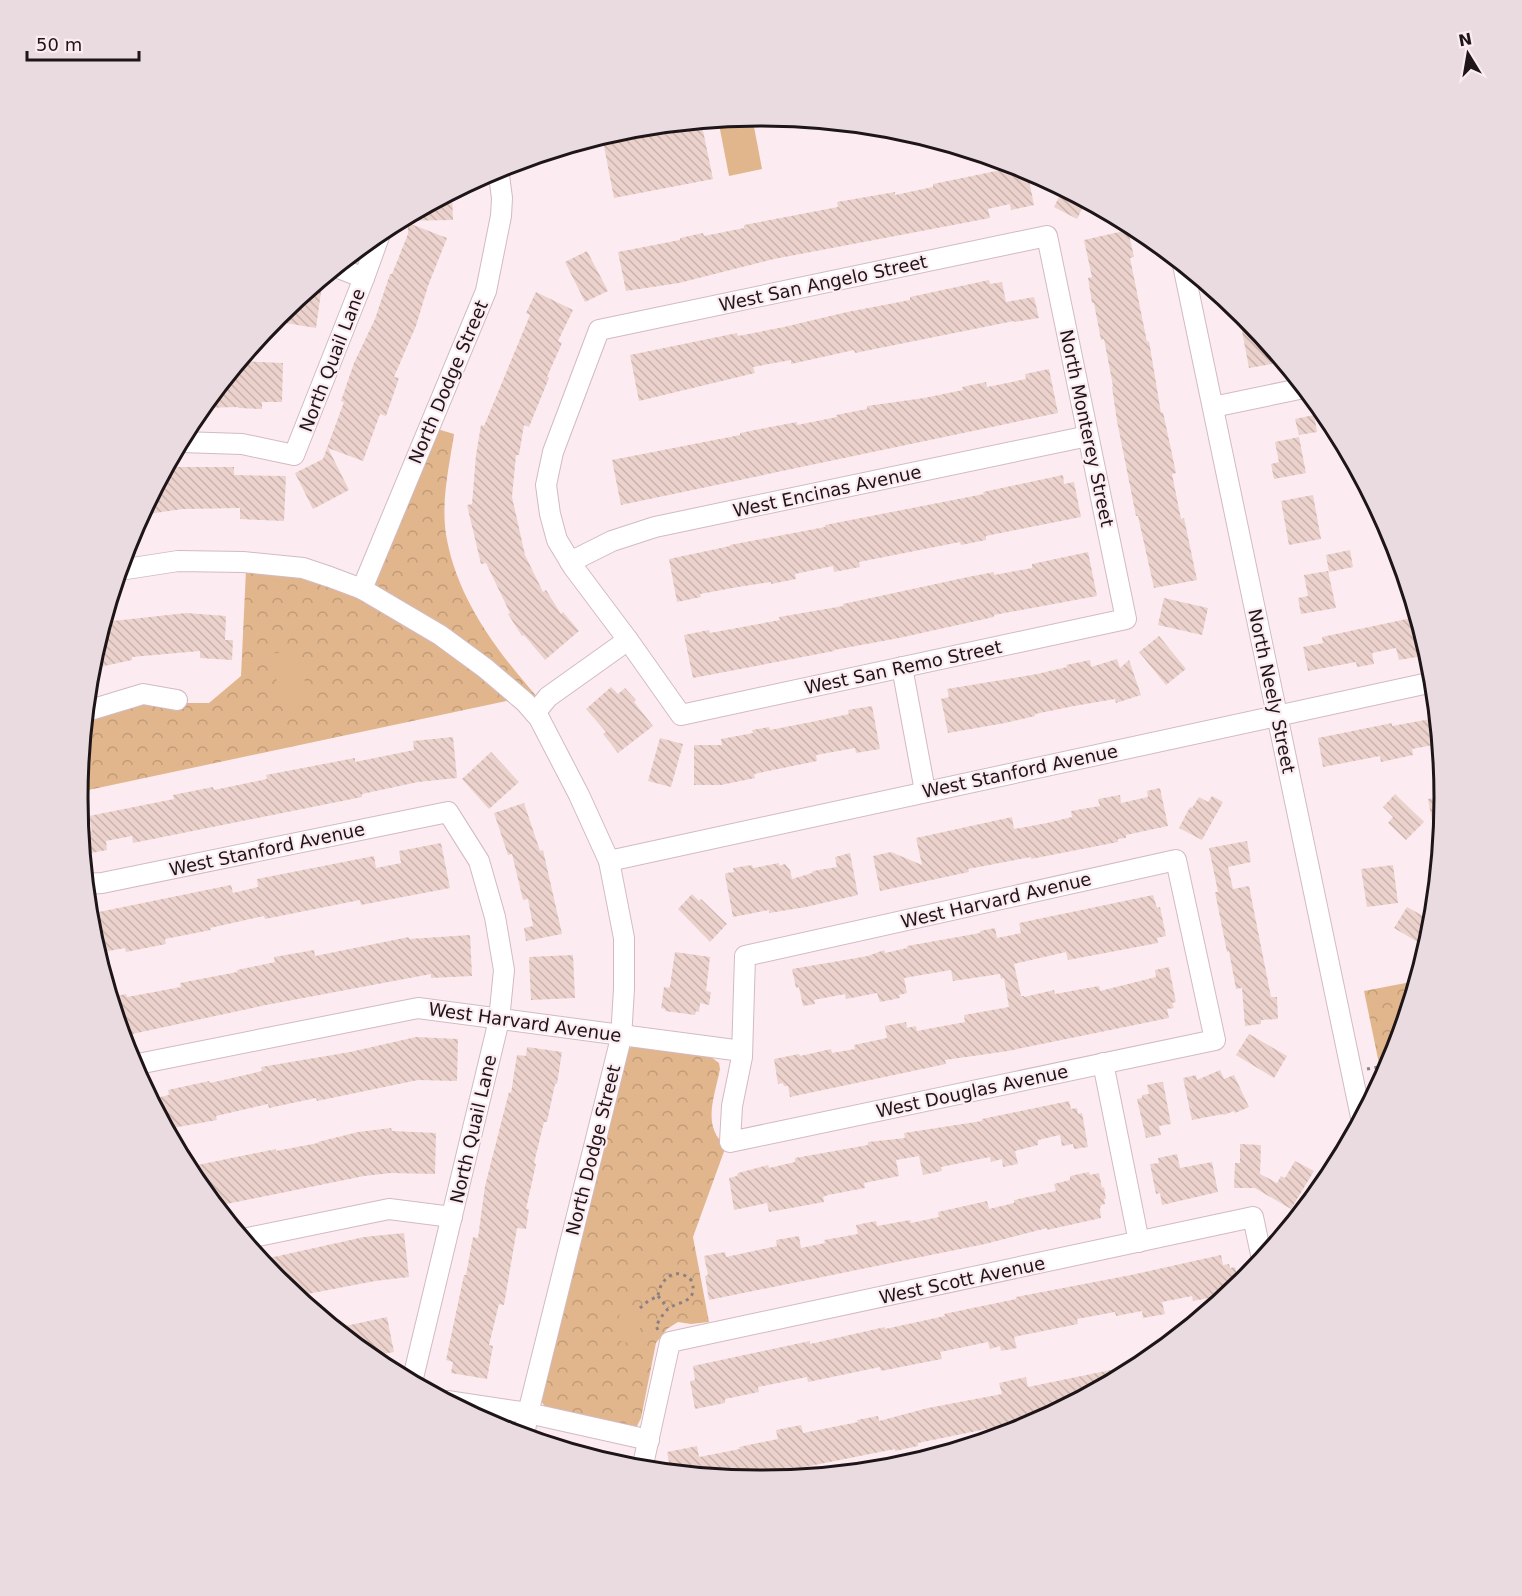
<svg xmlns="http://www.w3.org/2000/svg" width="1522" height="1596" font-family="'DejaVu Sans',sans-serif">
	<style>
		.park { fill: url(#park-crowns) }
		.garden { fill: #e1b68c }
		.building { fill: url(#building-back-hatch) }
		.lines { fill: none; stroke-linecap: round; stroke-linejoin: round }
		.minor-casing { stroke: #d3bac2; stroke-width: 22 }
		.path { stroke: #8d8084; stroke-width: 3; stroke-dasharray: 3 4.5; stroke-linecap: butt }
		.minor { stroke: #fff; stroke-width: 20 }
		.labels { text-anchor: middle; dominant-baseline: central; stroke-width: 4.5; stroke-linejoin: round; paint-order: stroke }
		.street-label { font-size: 18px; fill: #1e1518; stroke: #fcecf1 }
		.rim { fill: none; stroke: #1e1518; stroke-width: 3 }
	</style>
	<defs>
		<pattern id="park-crowns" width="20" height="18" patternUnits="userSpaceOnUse" patternTransform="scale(1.5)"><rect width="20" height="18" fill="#e1b68c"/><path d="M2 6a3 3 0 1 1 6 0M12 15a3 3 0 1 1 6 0" fill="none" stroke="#c19c78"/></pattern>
		<pattern id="building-back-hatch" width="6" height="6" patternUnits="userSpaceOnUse" patternTransform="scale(1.5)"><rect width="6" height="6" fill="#ecd2cc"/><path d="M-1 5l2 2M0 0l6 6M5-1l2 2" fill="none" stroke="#cab3ae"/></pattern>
	</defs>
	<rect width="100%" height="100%" fill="#fcecf1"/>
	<g class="park">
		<path d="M802,119l34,3 -32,7z"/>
		<path d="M424,425l30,9c-5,34 -14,71 -7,106 12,62 51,112 91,158l-27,2 -432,92 7,-73 63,-22 33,6h27l32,-27 5,-106 57,7 52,15z"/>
		<path d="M1416,981l-24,79 -10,18 -18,-87z"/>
		<path d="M640,1046l71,11 8,6 1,6c-5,27 -19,57 6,77l-33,91 16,85 -18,2 -13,-2 -11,7 -11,14 -15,75 -4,8 -12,2 -79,-20 -5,-7 82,-346 8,-8z"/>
	</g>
	<g class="garden">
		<path d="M752,116l10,53 -33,7 -11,-57z"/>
		<path d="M298,649l10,48 -27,5 -10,-48z"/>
		<path d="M622,1306l23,6 -10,33 -22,-6z"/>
	</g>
	<g class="building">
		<path d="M701,121l12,58 -99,19 -12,-62 26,-8z"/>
		<path d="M1020,166l7,4 7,35 -23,5 -1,-6 -22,5 2,9 -216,41 -95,24 -53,8 -8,-39 62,-12v-2l23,-5 1,3 40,-8v-3l94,-18 -1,-5 58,-10v3l38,-8v-3z"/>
		<path d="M1063,189l23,12 -9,18 -23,-12z"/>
		<path d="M452,192l1,28 -55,1z"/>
		<path d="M408,223l39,15 -19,48 -12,40 -22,51 5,1 -13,38 -6,-2 -17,47 -35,-13 21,42 -36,19 -18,-36 28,-14 21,-57 -3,-1 13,-38 21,-44 15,-45h2l16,-40z"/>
		<path d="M1128,230l6,27 -4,1 17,84 2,-1 12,72 2,-1 13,61 -4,1 9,45 3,-1 13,62 -43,8 -16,-72h-2l-19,-95 -5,-34 1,-1 -9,-47 -3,1 -7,-37h-2l-4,-25 4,-1 -8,-37z"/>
		<path d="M587,251l21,40 -23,11 -20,-40z"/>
		<path d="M323,278l-7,50 -43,-7 5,-6z"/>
		<path d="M989,280l1,4 12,-2 4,20 28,-5 5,21 -24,4 -1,-1 -159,32 -1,-3 -63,14v-4l-38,7 2,6 -116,28 -9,-46 107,-22 1,3 46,-9 63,-15 63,-12v-3z"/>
		<path d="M536,292l37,18 -15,31 4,2 -15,34 2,1 -20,49 -5,-2 -5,30h-3l-4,42 13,58 18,37 3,-2 15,24 2,-2 16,19 -34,29 -21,-25 -2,1 -14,-22 2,-1 -24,-50 -5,1 -14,-59 5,-1 4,-49 5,-30 3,1 46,-111 -4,-2z"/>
		<path d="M1238,310l6,5 39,47 -34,6z"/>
		<path d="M240,361l43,2 -1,39h-20v7l-24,-1v-1l-36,1z"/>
		<path d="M1049,369l9,44 -437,92 -9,-45 128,-25v-2l25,-5 32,-6v3l40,-8 -1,-2 31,-6v-3l57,-8 39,-8 -1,-3 24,-5 1,5 39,-8 -1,-5z"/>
		<path d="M1314,415l3,17 -18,3 -4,-16z"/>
		<path d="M1299,437l7,36 -32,6 -3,-15 8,-2 -4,-20z"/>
		<path d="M178,467h56v8l52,1 -2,45 -44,-2v-11l-57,1 -42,6 25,-46z"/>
		<path d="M1063,475l1,9 10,-2 7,35 -95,19v4l-25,5 -1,-3 -101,20 1,5 -26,5 -1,-6 -38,8 1,5 -25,5v-2l-33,5 -38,7 1,3 -24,5 -8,-43 61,-13v-1l95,-18v-2l159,-31 -1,-2z"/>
		<path d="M1313,495l8,44 -32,6 -8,-44z"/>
		<path d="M1350,550l3,17 -24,5 -3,-17z"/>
		<path d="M1088,552l9,44 -103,19v2l-95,21 -65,12v1l-141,27 -9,-43 25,-5 1,3 70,-13 -1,-3 64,-11v-2l125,-27 26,-5v3l38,-7v-4z"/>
		<path d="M1328,571l8,37 -35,6 -3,-16 10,-2 -4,-21z"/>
		<path d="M1164,598l44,10 -6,27 -44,-10z"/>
		<path d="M186,613l40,3 -1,24h8l-1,20 -32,-2v-7l-68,6v3l-37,8 -2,-10 11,-36z"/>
		<path d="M1416,617l12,38 -29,5 -3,-12 -24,5 2,11 -17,3 -1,-5 -48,9 -5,-24 20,-4 -1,-6z"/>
		<path d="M1159,636l27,33 -20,16 -27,-33z"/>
		<path d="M1117,659l3,9 9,-8 12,35 -25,8 -1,-4 -41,7 -39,8v2l-30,7 -57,10 -7,-34 8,-2 -2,-8 90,-15 30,-7 -1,-2 24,-5 1,7z"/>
		<path d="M611,687l7,7 7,-6 11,12 -2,2 19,24 -35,27 -15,-19 3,-2 -20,-23z"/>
		<path d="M872,706l8,43 -24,4 -1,-5 -39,7 1,6 -63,13 1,4 -34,7h-27v-40h28l-1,-6 32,-6 -1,-3 17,-3 1,3 46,-9 33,-7 -1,-4z"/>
		<path d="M1436,718l3,26 -27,5 1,6 -32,7 -1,-6 -57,11 -5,-29 74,-15v3z"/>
		<path d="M453,737l4,41 -39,4 -56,12v3l-229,46 -1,-7 -26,5 1,9 -21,4 -4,-21 10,-2 -3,-15 85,-17 -1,-4 40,-8 1,3 53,-11 -1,-4 89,-17v4l59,-12 -1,-9z"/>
		<path d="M660,738l23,6 -12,43 -23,-6z"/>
		<path d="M491,752l28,30 -30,27 -27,-30z"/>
		<path d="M1160,788l8,38 -42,9v3l-8,1v3l-87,17v-2l-63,12 1,3 -89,19 -7,-35 18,-4 31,13 -6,-27 96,-21 2,12 33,-6 25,-6 -1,-6 29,-5 -2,-7 22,-4 1,8 27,-6 -1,-6z"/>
		<path d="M1395,794l29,28 -18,18 -18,-17 5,-6 -10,-10z"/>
		<path d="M1212,796l11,6 -21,38 -23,-12 11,-21 2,1 7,-11 9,5z"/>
		<path d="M1444,796l-4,46h-4l-8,-43z"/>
		<path d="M524,803l16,48 3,-1 19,84 -36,7 -2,-13 9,-2 -5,-27 -5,1 -11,-46 -4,1 -14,-42z"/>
		<path d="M1247,841l4,21 -23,5 5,22 16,-3 22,111h6l1,22 -17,1v4l-16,2 -3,-38 -6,1 -7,-38 -2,1 -12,-60h3l-9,-44z"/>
		<path d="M441,843l9,45 -89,17 -1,-5 -95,19 -1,-3 -54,12 1,2 -46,9 1,5 -40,8 -1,-4 -27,5 -7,-22 -2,-17 142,-29 2,8 25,-6 -1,-8 117,-23 2,12 25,-5 -2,-12z"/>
		<path d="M850,853l8,42 -52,12 -37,6v-3l-36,7 -8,-42 1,-2 8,-1 -1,-4 19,-3 1,3 26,-5v3l6,-2 5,6 2,9 20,-6 1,-2 24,-4 -2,-10z"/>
		<path d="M1393,865l5,38 -31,4 -6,-38z"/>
		<path d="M692,894l7,7 2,-2 26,25 -17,18 -32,-33z"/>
		<path d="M1153,895l4,13 3,-1 6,29 -9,2 1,5 -90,17 -2,-8 -52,12 7,32h3v1l30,-7 1,4 44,-8 1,5 56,-14 -1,-7 14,-3 7,35 -4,1 2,5 -7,1 2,9 -161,33 -63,9 1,4 -156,33 -2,-11h-4l-1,-3 -5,1 -4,-25 25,-5 1,2 31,-7 1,4 23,-4 -1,-4 33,-7 -2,-12 21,-4 1,6 9,-2 1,5 48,-9 -1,-7 45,-8 -5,-29 -3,1 -1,-5 -47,7 -2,-11 -47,8 3,15 -8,2 1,3 -20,4 -3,-9 -31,6 -1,-5 -31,6 1,4 -12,2 -4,-19 -3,1 -4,-19 76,-13 16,-6 1,3 22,-5v-2l73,-13v-2l15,-3 2,10 24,-5 -2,-10z"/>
		<path d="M1407,907l25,14 -6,26 -32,-19z"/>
		<path d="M470,935l2,41 -41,2v-4l-165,31 -143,31 -12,-39 15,-3 1,3 54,-10 -1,-4 57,-11v-2l38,-8 -1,-5 40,-7 1,6 94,-19v2z"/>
		<path d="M675,952l35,5 -4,34 5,1 -2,13 -9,-2 -1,9 -3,-1 -1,4 -30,-4v-2l-4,-1 3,-21 5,1 1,-2z"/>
		<path d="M573,955l2,43 -44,2 -2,-43z"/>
		<path d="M1249,1034l38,22 -13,22 -38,-23z"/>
		<path d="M416,1037l42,2 -1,42 -39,-1 -101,21 -1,-3 -47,10 -1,-4 -52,12 1,4 -50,9 -16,-30 18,-4 -1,-5 41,-9 1,2 52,-12 -1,-4 89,-15z"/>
		<path d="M527,1047l35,5 -5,32h-2l-8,38h-3l-10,41 2,1 -10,45h3l-3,20 -9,-1 -13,77 -5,-1 -10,41 4,1 -6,33 -36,-6 2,-11 -7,-2 18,-85h2l7,-38 5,1 7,-52 24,-94 2,1 6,-38 9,1z"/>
		<path d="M1220,1070l4,9 10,-4 15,32 -14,6 -1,-2 -10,4 -1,-1 -31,6 -9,-42 13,-3 1,5z"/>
		<path d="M1160,1082h3l8,42 -12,2 2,9 -15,3 -9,-39 5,-1v-3l7,-1 -2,-9z"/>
		<path d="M1069,1101l2,8 6,-1 1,6 4,-1 6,34 -14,2 -1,-5 -11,2 -2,-11 -22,5v5l-23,6 3,13 -15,3 -1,-8 -11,3 -1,-5 -49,10 1,4 -19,4 -4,-19 -23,4 3,16 -35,7 1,5 -37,7 -5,2 1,5 -55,10 -2,-9 -33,7 -5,-32 8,-2 1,-3 19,-5 11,-3 1,3 26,-6v-4l73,-13v-3l37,-4 -1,-5 78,-12v-2z"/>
		<path d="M391,1128l1,3 44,2 -1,41 -44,-1 -27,3 -147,30 -24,-29 -5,-10 88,-18v2l42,-8v-1l40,-10z"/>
		<path d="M1240,1144l21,1 -1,29 17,9 4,-7 4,2 10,-17 19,10 -23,38 -36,-21h-21l1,-25h5z"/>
		<path d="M1177,1154l3,14 32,-6 6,30 -56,13 -2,-12 -4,1 -6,-30 9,-1 -1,-5z"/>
		<path d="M1089,1172l1,3 9,-2 3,15 2,-1 2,12h-2l1,5 -4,1 -1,4 1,9 -54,12v-2l-62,16 -276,56 -4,-24 3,-1 -4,-19 21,-4 1,5 51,-11 -1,-6 23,-4 2,12 24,-5 -1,-3 34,-6 -2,-9 20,-4 1,5 33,-6 1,3 28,-6 -1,-5 49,-11 2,8 25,-6v-3l42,-9 -2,-7 16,-4v-4z"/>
		<path d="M404,1233l5,44 -34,4 -78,15 -19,-15 -18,-21 104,-23z"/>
		<path d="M1221,1255l2,10 6,-1 1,4 5,-1 4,18 -24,20 -1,-8 -21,4 -1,-5 -30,6 3,12 -22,4 -1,-7 -26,5 -1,-4 -38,7 1,5 -64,13 3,11 -16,3 -1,-5 -10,3 -2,-7 -48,10 2,7 -21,4 -40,8 -1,-4 -72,15 -1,-5 -49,10 1,5 -34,7v4l-30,6 -5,-28 5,-1 -2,-14 117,-25v3l66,-15 9,-2v2l60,-13 -1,-2 72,-15v-2l115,-22z"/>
		<path d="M387,1317l7,35 -12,2 3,13 -49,-39z"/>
		<path d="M1135,1365l1,3 -91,49 -127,26v3l-23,5v-2l-151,30 -73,-7 -4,-20 30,-6 2,11 41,-8 -1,-2 39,-8 -2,-9 25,-5 2,8 55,-11 -1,-2 21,-4 1,5 49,-13 74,-14 -3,-11 27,-6 2,10z"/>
	</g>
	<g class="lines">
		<defs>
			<g id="minor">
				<path d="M1047,236l79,383 -445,96 -53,-75 -54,-72 -17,-28 -7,-26 -4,-29 7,-33 46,-122z"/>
				<path d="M1183,265l178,852"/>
				<path d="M336,267l28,11"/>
				<path d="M1213,407l91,-19"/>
				<path d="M181,442l61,2 52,11 70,-177 17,-47"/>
				<path d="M570,562l42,-21 43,-14 433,-91"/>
				<path d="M120,570l58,-9 65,1 60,6 27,9 32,12 78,46 45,33 40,34 14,16 40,77 30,66 15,77v51l-3,49 -93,375 -4,23"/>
				<path d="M362,589l124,-298 15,-75 1,-18 -4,-30"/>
				<path d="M902,667l23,124"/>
				<path d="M87,711l56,-17 34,6"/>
				<path d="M535,713l13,-16 80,-57"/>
				<path d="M1176,860l39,180 -485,102 2,-36 10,-49 3,-101z"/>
				<path d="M609,861l824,-179"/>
				<path d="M86,884l16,-1 346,-71 31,49 16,56 9,53 -5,50 -87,362"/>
				<path d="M1103,1063l36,179"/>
				<path d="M133,1065l285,-57 324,43"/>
				<path d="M243,1239l146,-30 63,8"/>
				<path d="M447,1401l81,12 121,27"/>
				<path d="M642,1469l28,-127 583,-125 9,42"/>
			</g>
		</defs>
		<use href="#minor" class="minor-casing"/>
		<g class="path">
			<path d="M1367,1069l22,-4"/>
			<path d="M658,1296l10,12"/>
			<path d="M640,1308l8,-7 10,-5c2,-18 19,-31 34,-15 6,23 -13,19 -24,28 -5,4 -9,12 -12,17l2,4"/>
		</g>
		<use href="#minor" class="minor"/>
	</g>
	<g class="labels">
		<g class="street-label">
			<text transform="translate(823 283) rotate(-12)">West San Angelo Street</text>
			<text transform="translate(332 360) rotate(-69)">North Quail Lane</text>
			<text transform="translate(448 382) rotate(-67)">North Dodge Street</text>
			<text transform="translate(1087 428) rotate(78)">North Monterey Street</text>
			<text transform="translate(827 491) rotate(-12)">West Encinas Avenue</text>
			<text transform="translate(903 667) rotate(-12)">West San Remo Street</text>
			<text transform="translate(1272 691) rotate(78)">North Neely Street</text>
			<text transform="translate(1020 771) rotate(-12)">West Stanford Avenue</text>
			<text transform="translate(267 849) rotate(-12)">West Stanford Avenue</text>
			<text transform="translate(996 900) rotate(-13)">West Harvard Avenue</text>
			<text transform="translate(525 1022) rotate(8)">West Harvard Avenue</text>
			<text transform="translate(972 1091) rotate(-12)">West Douglas Avenue</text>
			<text transform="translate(473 1129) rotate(-77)">North Quail Lane</text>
			<text transform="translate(593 1150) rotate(-76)">North Dodge Street</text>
			<text transform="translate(962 1280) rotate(-12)">West Scott Avenue</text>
		</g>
	</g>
	<path d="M0 0H1522V1596H0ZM760 126H762A672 672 0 0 1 1434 798V798A672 672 0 0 1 762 1470H760A672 672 0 0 1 88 798V798A672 672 0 0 1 760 126Z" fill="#eadbe0" fill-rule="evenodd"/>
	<path class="rim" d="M760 126H762A672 672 0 0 1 1434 798V798A672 672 0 0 1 762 1470H760A672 672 0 0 1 88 798V798A672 672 0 0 1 760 126Z"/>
	<g transform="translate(1468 54) rotate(349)" stroke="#fcecf1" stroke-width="4.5" paint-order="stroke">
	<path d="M0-4.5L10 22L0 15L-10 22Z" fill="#1e1518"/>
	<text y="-9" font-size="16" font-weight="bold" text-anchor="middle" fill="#1e1518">N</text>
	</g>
	<path d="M27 51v9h112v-9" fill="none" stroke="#1e1518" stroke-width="3"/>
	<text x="36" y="51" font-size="18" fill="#1e1518" stroke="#fcecf1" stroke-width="4.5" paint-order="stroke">50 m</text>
</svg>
